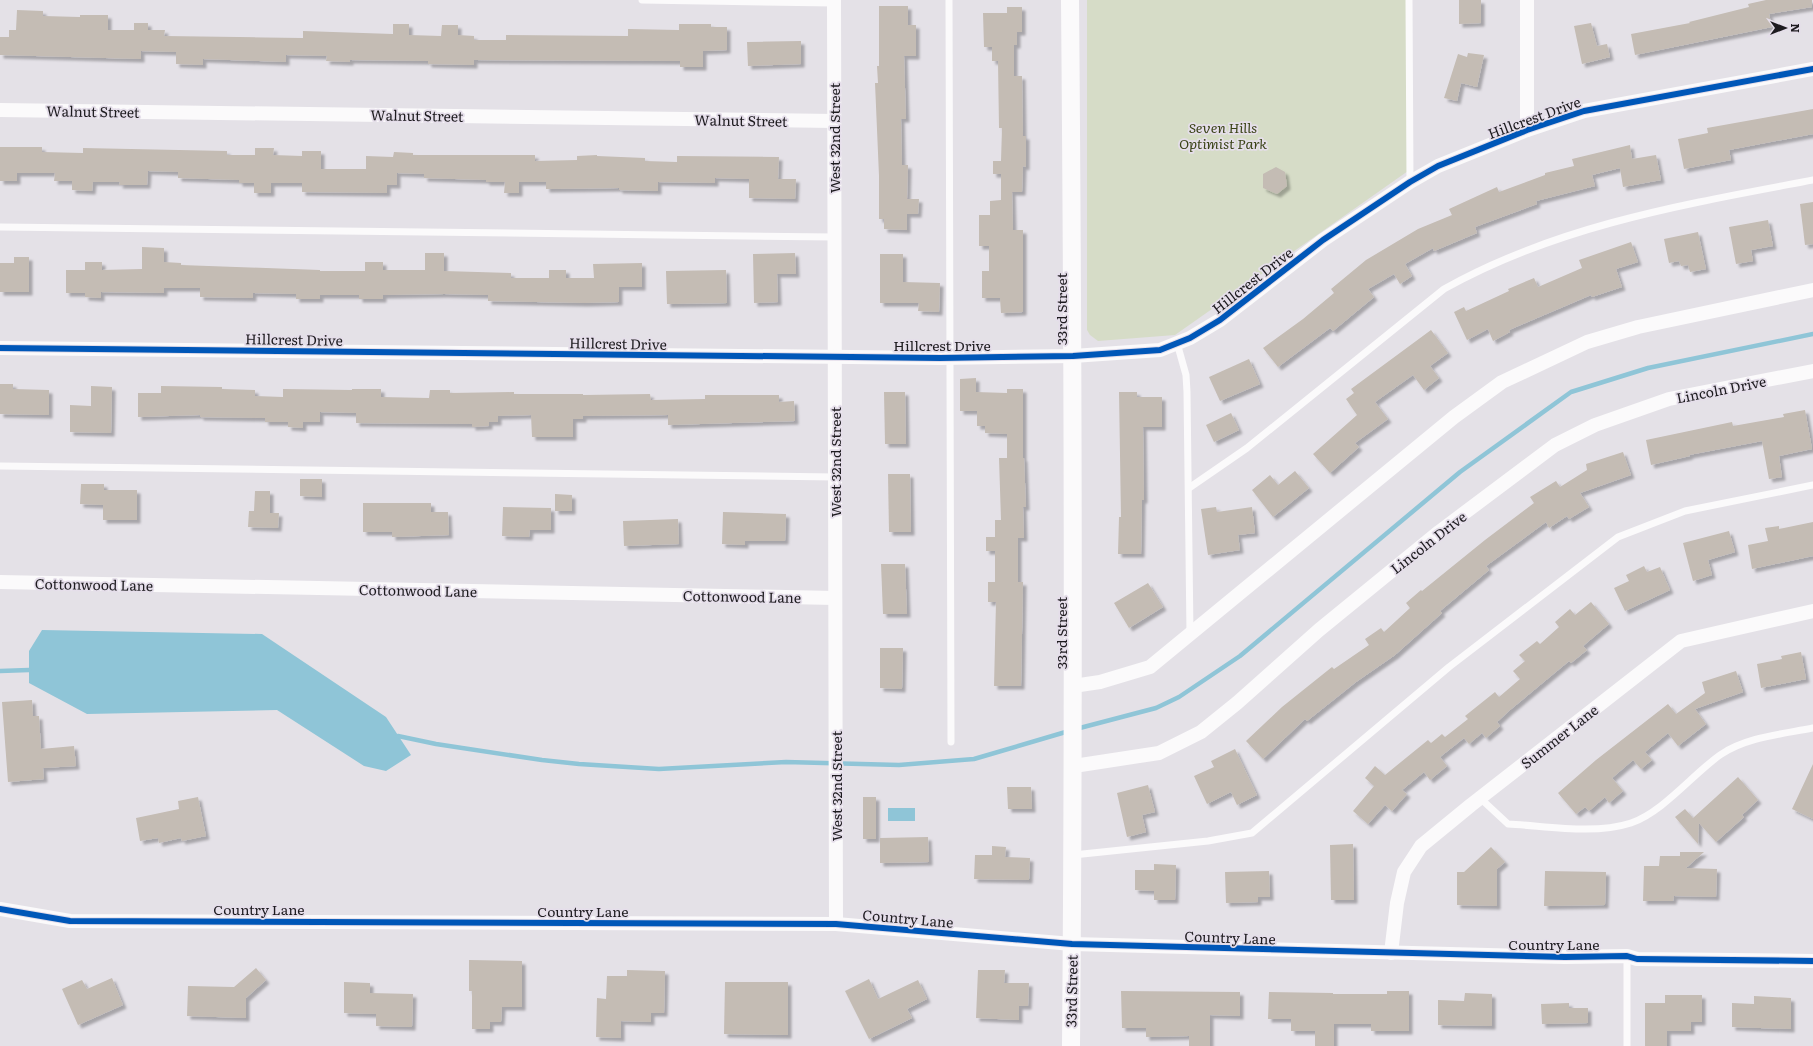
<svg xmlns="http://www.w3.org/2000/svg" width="1813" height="1046" font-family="Literata,serif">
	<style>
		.green { fill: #d6dcc7 }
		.water { fill: #8fc5d7 }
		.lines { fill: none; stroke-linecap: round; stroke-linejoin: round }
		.stream { stroke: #8fc5d7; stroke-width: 4.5 }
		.building { fill: #c4bcb4; filter: url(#shadow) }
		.service { stroke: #fbfafb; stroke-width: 7 }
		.minor { stroke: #fbfafb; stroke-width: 14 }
		.tertiary { stroke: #fbfafb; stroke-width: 18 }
		.cycleway-casing { stroke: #e5deea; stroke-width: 8 }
		.cycleway { stroke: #0057b8; stroke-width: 6 }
		.labels { text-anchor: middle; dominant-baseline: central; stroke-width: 3.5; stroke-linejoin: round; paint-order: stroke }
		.street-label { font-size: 14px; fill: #1d1b1f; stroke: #e5deea }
		.park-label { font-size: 14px; font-style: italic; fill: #394215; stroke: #e5deea }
	</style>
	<defs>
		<filter id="shadow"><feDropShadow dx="3.5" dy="3.5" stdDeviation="1" flood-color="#0004"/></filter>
	</defs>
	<rect width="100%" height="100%" fill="#e4e1e7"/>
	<path class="green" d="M1087,0h321v171l-233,164 -77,6 -8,-6 -3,-5z"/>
	<g class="water">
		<path d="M42,630l220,4 124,83 25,38 -25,16 -22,-5 -87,-56 -190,4 -58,-31v-32z"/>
		<rect x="888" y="808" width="27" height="13"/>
	</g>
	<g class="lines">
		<g class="stream">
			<path d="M0,671l29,-1"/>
			<path d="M1076,729l80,-21 23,-11 61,-41 220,-184 111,-80 77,-24 165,-34"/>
			<path d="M398,736l38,8 106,16 37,4 80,5 127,-7 113,3 75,-6 95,-28"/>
		</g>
	</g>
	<g class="building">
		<path d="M1459,0h22v23l-22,1z"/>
		<path d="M1766,0h46v7l-43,7 3,13 -137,28 -4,-21 59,-11 -1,-1 60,-15 -1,-3z"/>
		<path d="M879,6h29v19h8v31h-12l2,63h-5l1,46h6l-1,34h12l-1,15h-11v16l-23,-1v-10h-5v-43l-4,-93h3l-1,-17h2z"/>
		<path d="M1007,7h15v25h-5v13h-3v31h8l1,60h3v31l-3,-1 -1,26h-10l1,38h10v82l-22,1 -1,-15h-18v-27h7v-25h-10v-31h11v-14l11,-1v-26h-8v-13h8l1,-33h-3l-1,-67h-6v-14h-8l-1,-34h24z"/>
		<path d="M17,10l26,1v5l37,1v-2h28v15h26v-7h14v7h17l-1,6 139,2v-7l90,3v-10h16v11l32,1 1,-11h16v10l16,1v4h32v-5l122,1v-7l51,1v-6h32v3h16v23l-24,1v16h-23v-6l-206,-1v5l-46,-1v-3l-78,-1v2l-24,-1 1,-5 -41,-1v7l-83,-3v6l-27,-1v-12l-35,-1v8l-141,-4v-18h9v-7h7z"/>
		<path d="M1591,23l6,23 10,-2 3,13 -28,7 -8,-38z"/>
		<path d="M801,41v23l-53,2 -1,-24z"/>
		<path d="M1468,53l16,2 -7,32 -16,-4 -4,18 -13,-3 14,-44 9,3z"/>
		<path d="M1813,109v25l-84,16 2,10 -47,9 -6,-30 30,-6 -1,-5z"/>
		<path d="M1630,145l2,14 24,-4 5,25 -38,7 -3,-19 -28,7 3,11 -59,15 1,3 -62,23 2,6 -43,18 -1,-3 -28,16 7,12 -12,8 -6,-10 -26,15 6,8 -41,34 -3,-3 -52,39 -15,-19 40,-29 31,-26 -3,-4 35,-29 52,-31 34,-14 -3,-6 48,-22 2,5 46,-17v-2l29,-7 -2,-7z"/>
		<path d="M0,147h42v5l41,1v-5l144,3v4h28v-7h19l-1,7 29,1v-5h19v18h45v-13l27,1 1,-5 19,1v2h122v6l42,-1v-4l20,-1v1l48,2v3l32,1v-6l102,1 -1,22h18l-1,20 -46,-1v-19l-34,-1v5l-57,-1v9l-39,-1v-2l-73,1v-7h-27v11h-15l1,-11h-19v-2l-62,-2v-4l-27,-1v12h-10v8l-85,-1v-9h-31v10h-17v-10h-15v-3l-61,-2v-6l-30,-1 -1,14h-28l1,-3h-27l-1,9 -20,-1v-9h-18l1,-8h-38v8h-17z"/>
		<path d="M1276,167l9,5 2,14 -10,8 -14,-6v-14z"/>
		<path d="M1813,202v42l-8,1 -5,-41z"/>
		<path d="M1768,220l5,26 -22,4 2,11 -17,3 -7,-37z"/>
		<path d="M1698,232l8,37 -16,3 -2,-7 -7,1 -2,-5 -10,2 -5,-24z"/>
		<path d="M1631,242l7,20 -22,7 6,18 -30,10 -1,-2 -82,35 1,2 -17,9 -5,-12 -21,11 -13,-28 10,-5 2,4 43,-20 -1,-2 26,-11 4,9 44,-19 -3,-8z"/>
		<path d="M142,247l22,1v14l17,1v2l139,5v1h45v-9h18v8h42v-17h19v18l67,2v5h38v-8h17v8h28l-1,-14 49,-1v24h-23v15l-35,1 -96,-2v-6l-44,-1 -61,1v4h-24v-4h-39v4h-24v-5l-43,-1v5l-53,-1v-9h-36v5l-63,-1v6l-16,-1v-4h-19v-23h19v-8h17v8l40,-1z"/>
		<path d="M795,253l1,21h-19l1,28 -24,1 -1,-49z"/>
		<path d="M880,254h23v28l37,1 -1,29 -21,-1 1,-8h-39z"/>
		<path d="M14,257h15v35h-29v-29h14z"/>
		<path d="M726,270l1,33 -60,1 -1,-33z"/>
		<path d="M1431,330l17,23 -18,13 9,12 -15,12 -11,-15 -38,27 13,17 -33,24 4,4 -29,26 -17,-19 44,-39 -11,-16 8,-6 -3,-4z"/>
		<path d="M1249,359l11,25 -40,17 -11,-24z"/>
		<path d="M976,378v14l31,1v-4h16v69h1l2,49h-3l1,31h-6v44h5l-2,104h-27l2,-84h-8v-20h7v-31h-9v-14h9v-17h6l-2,-62h8v-24l-22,-1v-7h-8v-15h-17v-32z"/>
		<path d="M0,384h13v5l36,1v25l-49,-1z"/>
		<path d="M91,386l21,1 -1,46 -41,-1v-27l21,1z"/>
		<path d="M161,386l61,1v2l33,1v6l28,1v-8l69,1v-1h29v8l48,1 1,-8h20v3l64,-1v2h69v1l67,-1 1,6 54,-1v-4h74v7l15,-1 1,20 -127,4v-10l-85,1v3h-10v18h-41l-1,-22 -33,1v6h-9v4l-17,1v-3l-116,-1v-10l-36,-1v10h-17v6l-15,-1v-5h-23v-4l-65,-1v-2l-62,2v-24h23z"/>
		<path d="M884,392h21l1,52h-21z"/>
		<path d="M1119,392h18v5h25v30h-19l1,73h-2l-1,54h-23l1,-37h2z"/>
		<path d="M1805,410l7,39 -33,7 3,21 -13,2 -7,-38 -73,14 1,1 -39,9 -5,-25 86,-18 1,4 51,-9 -1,-3z"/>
		<path d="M1231,413l8,17 -25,12 -8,-17z"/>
		<path d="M1623,452l8,23 -51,18 9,14 -20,12 -2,-3 -18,12 -3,-6 -60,44 3,4 -49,41 2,2 -47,42 -39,27 -49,39 -2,-2 -42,40 -17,-18 36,-34 50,-40 2,2 35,-24 -4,-6 16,-11 3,4 26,-24 -4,-5 15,-13 1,1 63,-51 49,-37 -4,-6 26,-16 4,6 27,-17 -1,-6z"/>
		<path d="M1295,471l14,17 -36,29 -21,-27 18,-15 8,10z"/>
		<path d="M888,474h22l1,58h-22z"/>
		<path d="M300,479h22v18l-22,-1z"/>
		<path d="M81,484h23v6h33v30h-34v-15l-23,-1z"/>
		<path d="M255,491h15v22h9l-1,15 -30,-1 1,-16h5z"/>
		<path d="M555,494l17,1v16h-17z"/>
		<path d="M363,503h68v9h17l1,23 -57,2v-5h-29z"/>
		<path d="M503,507l48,1v22h-21l-1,7 -27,-1z"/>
		<path d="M1216,507l1,5 35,-5 3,26 -17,2 2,15 -32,5 -7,-46z"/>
		<path d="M723,512l63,2 -1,27h-40v4l-23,-1z"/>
		<path d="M678,519l1,25 -55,2 -1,-25z"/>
		<path d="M1813,522v34l-61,13 -4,-24 20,-4 -3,-13 14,-2v3z"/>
		<path d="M1729,531l6,21 -27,8 4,15 -19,6 -10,-38z"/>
		<path d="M881,564h24l2,50h-24z"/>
		<path d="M1644,566l3,6 13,-5 10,23 -45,21 -11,-23 15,-7 -3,-6z"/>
		<path d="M1148,583l15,24 -34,21 -15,-25z"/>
		<path d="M1591,602l18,22 -26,22 4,4 -16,13 -2,-2 -59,49 -13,12 3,4 -14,12 -4,-5 -13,11 -5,-6 -24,19 7,9 -17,14 -6,-8 -22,18 5,4 -15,17 -7,-6 -17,19 -15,-13 21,-25 -9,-8 10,-12 10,9 43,-35 3,3 11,-9 3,3 23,-18 -3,-3 30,-24 4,5 21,-18 -7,-8 12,-10 -6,-6 18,-14 3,3 19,-17 -4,-5 15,-13 5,6z"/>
		<path d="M880,648h23l-1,41 -22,-1z"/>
		<path d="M1801,652l5,27 -45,9 -4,-24 25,-5 -1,-3z"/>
		<path d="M1736,671l7,21 -48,17 11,15 -28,22 -10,-13 -23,19 7,8 -11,9 -8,-9 -21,18 11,13 -14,12 -4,-6 -16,14 -4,-4 -9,7 -18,-21 38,-33 72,-56 8,10 29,-21 -3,-11z"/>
		<path d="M32,700l1,16h6l2,33 33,-3 2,20 -33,2 1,11 -36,3 -6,-80z"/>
		<path d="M1235,749l22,46 -20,10 -6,-13 -24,12 -13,-28 20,-9 -3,-6z"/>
		<path d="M1813,764v55l-21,-10z"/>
		<path d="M1738,777l20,23 -16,15 2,2 -28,25 -17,-19 -1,21 -23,-27 10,-8 8,9z"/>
		<path d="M1148,785l7,27 -13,3 4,17 -19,5 -10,-44z"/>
		<path d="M1007,787h24l1,22h-24z"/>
		<path d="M198,797l8,39 -24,5 -1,-3 -22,5 -1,-5 -18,3 -4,-23 43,-9 -1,-8z"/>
		<rect x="863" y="797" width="13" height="42"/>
		<path d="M928,837l1,25 -49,1v-25z"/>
		<path d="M1353,844l1,56h-23l-1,-55z"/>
		<path d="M992,846l14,1 -1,10 25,1 -1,22 -55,-1 1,-24h17z"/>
		<path d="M1491,847l14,15 -8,7v37l-40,-1v-33h7z"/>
		<path d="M1680,852h24l-18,16 31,1 -1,28 -42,-1 -1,5h-30l1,-35h15l1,-10h20z"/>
		<path d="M1154,864l22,1 -1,35h-21v-9l-19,-1v-20h19z"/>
		<path d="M1269,871l1,26h-12v5l-32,1 -1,-31z"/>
		<path d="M1545,871l61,1 -1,33 -61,1z"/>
		<path d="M469,960l53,1v46h-20l-1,15h-11v7h-18v-38h-3z"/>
		<path d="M256,968l10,12 -20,18v20l-59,-2 1,-30 46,1z"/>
		<path d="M627,970l38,1 -1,42h-13v9l-30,-1v17l-25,-1 1,-39 9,1 1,-23h20z"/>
		<path d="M978,970h27l-1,13h25l-1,23h-9v14l-43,-2z"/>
		<path d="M112,978l11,27 -45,20 -16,-36 20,-9 5,9z"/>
		<path d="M869,979l9,20 40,-19 9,19 -20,10 5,9 -43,21 -24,-48z"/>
		<path d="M344,982l26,1v10l43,1 -1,33 -36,-1v-12l-32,-1z"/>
		<path d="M725,982h63v53l-64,-1z"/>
		<path d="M1121,991l119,1v24l-30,-1v31h-21v-10l-43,1v-9h-24z"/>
		<path d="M1387,991h22v40h-38v-7h-37v22h-19v-15h-24v-12h-23l1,-27 64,1v1h54z"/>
		<path d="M1465,993l27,1v32l-54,-1v-25l26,1z"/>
		<path d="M1665,995h37v27h-11v9h-24v15h-22v-43h20z"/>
		<path d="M1754,996l37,2v31l-59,-2v-24l22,1z"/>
		<path d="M1569,1003v5h19v15l-46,1 -1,-20z"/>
	</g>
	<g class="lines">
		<g class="service">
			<path d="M642,0l192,3"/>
			<path d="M949,0l2,742"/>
			<path d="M1409,0l1,182"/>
			<path d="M0,227l834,10"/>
			<path d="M1177,343l9,32 1,17 3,242"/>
			<path d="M0,466l835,11"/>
			<path d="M1189,488l58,-40 197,-159c114,-64 242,-85 369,-109"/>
			<path d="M1480,798l28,26c39,2 86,11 123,-1 32,-11 62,-49 89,-68 26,-18 63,-21 93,-27"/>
			<path d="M1073,855l135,-14 44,-8 197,-166 169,-130 67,-26 128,-26"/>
			<path d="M1627,956v90"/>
		</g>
		<g class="minor">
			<path d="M834,0l2,924"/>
			<path d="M1527,0v130"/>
			<path d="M0,110l834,11"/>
			<path d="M0,348l940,10 133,-2 87,-6 30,-12 30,-18 103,-80 87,-58 28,-16 89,-36 57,-19 229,-42"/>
			<path d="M0,582l835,16"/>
			<path d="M1073,686l27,-4 50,-15 304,-250 48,-35 85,-40 51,-15 175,-37"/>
			<path d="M1074,766l85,-13 42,-21 36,-29 82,-73 120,-98 116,-87 40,-20 74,-26 144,-28"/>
			<path d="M0,909l70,12 766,3 236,20 493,13 62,-1 10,3 176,2"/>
			<path d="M1391,953l6,-50 7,-31 17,-26 50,-41 210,-164 132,-30"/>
		</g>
		<path class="tertiary" d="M1070,0c3,349 4,697 1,1046"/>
		<defs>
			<g id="cycleway">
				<path d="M0,348l940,10 133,-2 87,-6 30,-12 30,-18 103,-80 87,-58 28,-16 89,-36 57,-19 229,-42"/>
				<path d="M0,909l70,12 766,3 236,20 493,13 62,-1 10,3 176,2"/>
			</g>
		</defs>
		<use href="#cycleway" class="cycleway-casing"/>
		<use href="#cycleway" class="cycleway"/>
	</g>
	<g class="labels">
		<g class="street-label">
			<text transform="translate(93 111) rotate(1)">Walnut Street</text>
			<text transform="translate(417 115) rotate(1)">Walnut Street</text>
			<text transform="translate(1534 117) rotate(-20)">Hillcrest Drive</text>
			<text transform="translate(741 120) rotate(1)">Walnut Street</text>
			<text transform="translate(834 138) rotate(-90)">West 32nd Street</text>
			<text transform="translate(1252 280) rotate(-38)">Hillcrest Drive</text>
			<text transform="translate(1061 309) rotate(-90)">33rd Street</text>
			<text transform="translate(294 339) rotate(1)">Hillcrest Drive</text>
			<text transform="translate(618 343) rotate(1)">Hillcrest Drive</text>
			<text x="942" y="345">Hillcrest Drive</text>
			<text transform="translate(1721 389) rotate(-11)">Lincoln Drive</text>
			<text transform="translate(835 462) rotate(-90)">West 32nd Street</text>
			<text transform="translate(1428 542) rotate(-38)">Lincoln Drive</text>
			<text transform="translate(94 584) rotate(1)">Cottonwood Lane</text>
			<text transform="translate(418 590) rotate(1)">Cottonwood Lane</text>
			<text transform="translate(742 596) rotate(1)">Cottonwood Lane</text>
			<text transform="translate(1061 633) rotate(-90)">33rd Street</text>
			<text transform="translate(1559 736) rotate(-38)">Summer Lane</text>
			<text transform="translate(836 786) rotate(-90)">West 32nd Street</text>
			<text x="259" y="909">Country Lane</text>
			<text x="583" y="911">Country Lane</text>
			<text transform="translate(908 918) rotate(5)">Country Lane</text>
			<text transform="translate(1230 937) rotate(2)">Country Lane</text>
			<text x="1554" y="944">Country Lane</text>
			<text transform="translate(1071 991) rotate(-89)">33rd Street</text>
		</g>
		<g class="park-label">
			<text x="1223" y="127">Seven Hills<tspan x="1223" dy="16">Optimist Park</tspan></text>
		</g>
	</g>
	<g transform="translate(1785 28) rotate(90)" stroke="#e5deea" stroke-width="3" paint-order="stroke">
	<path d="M0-3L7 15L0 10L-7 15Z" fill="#1d1b1f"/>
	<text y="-6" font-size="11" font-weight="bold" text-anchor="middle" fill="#1d1b1f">N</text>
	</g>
</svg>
